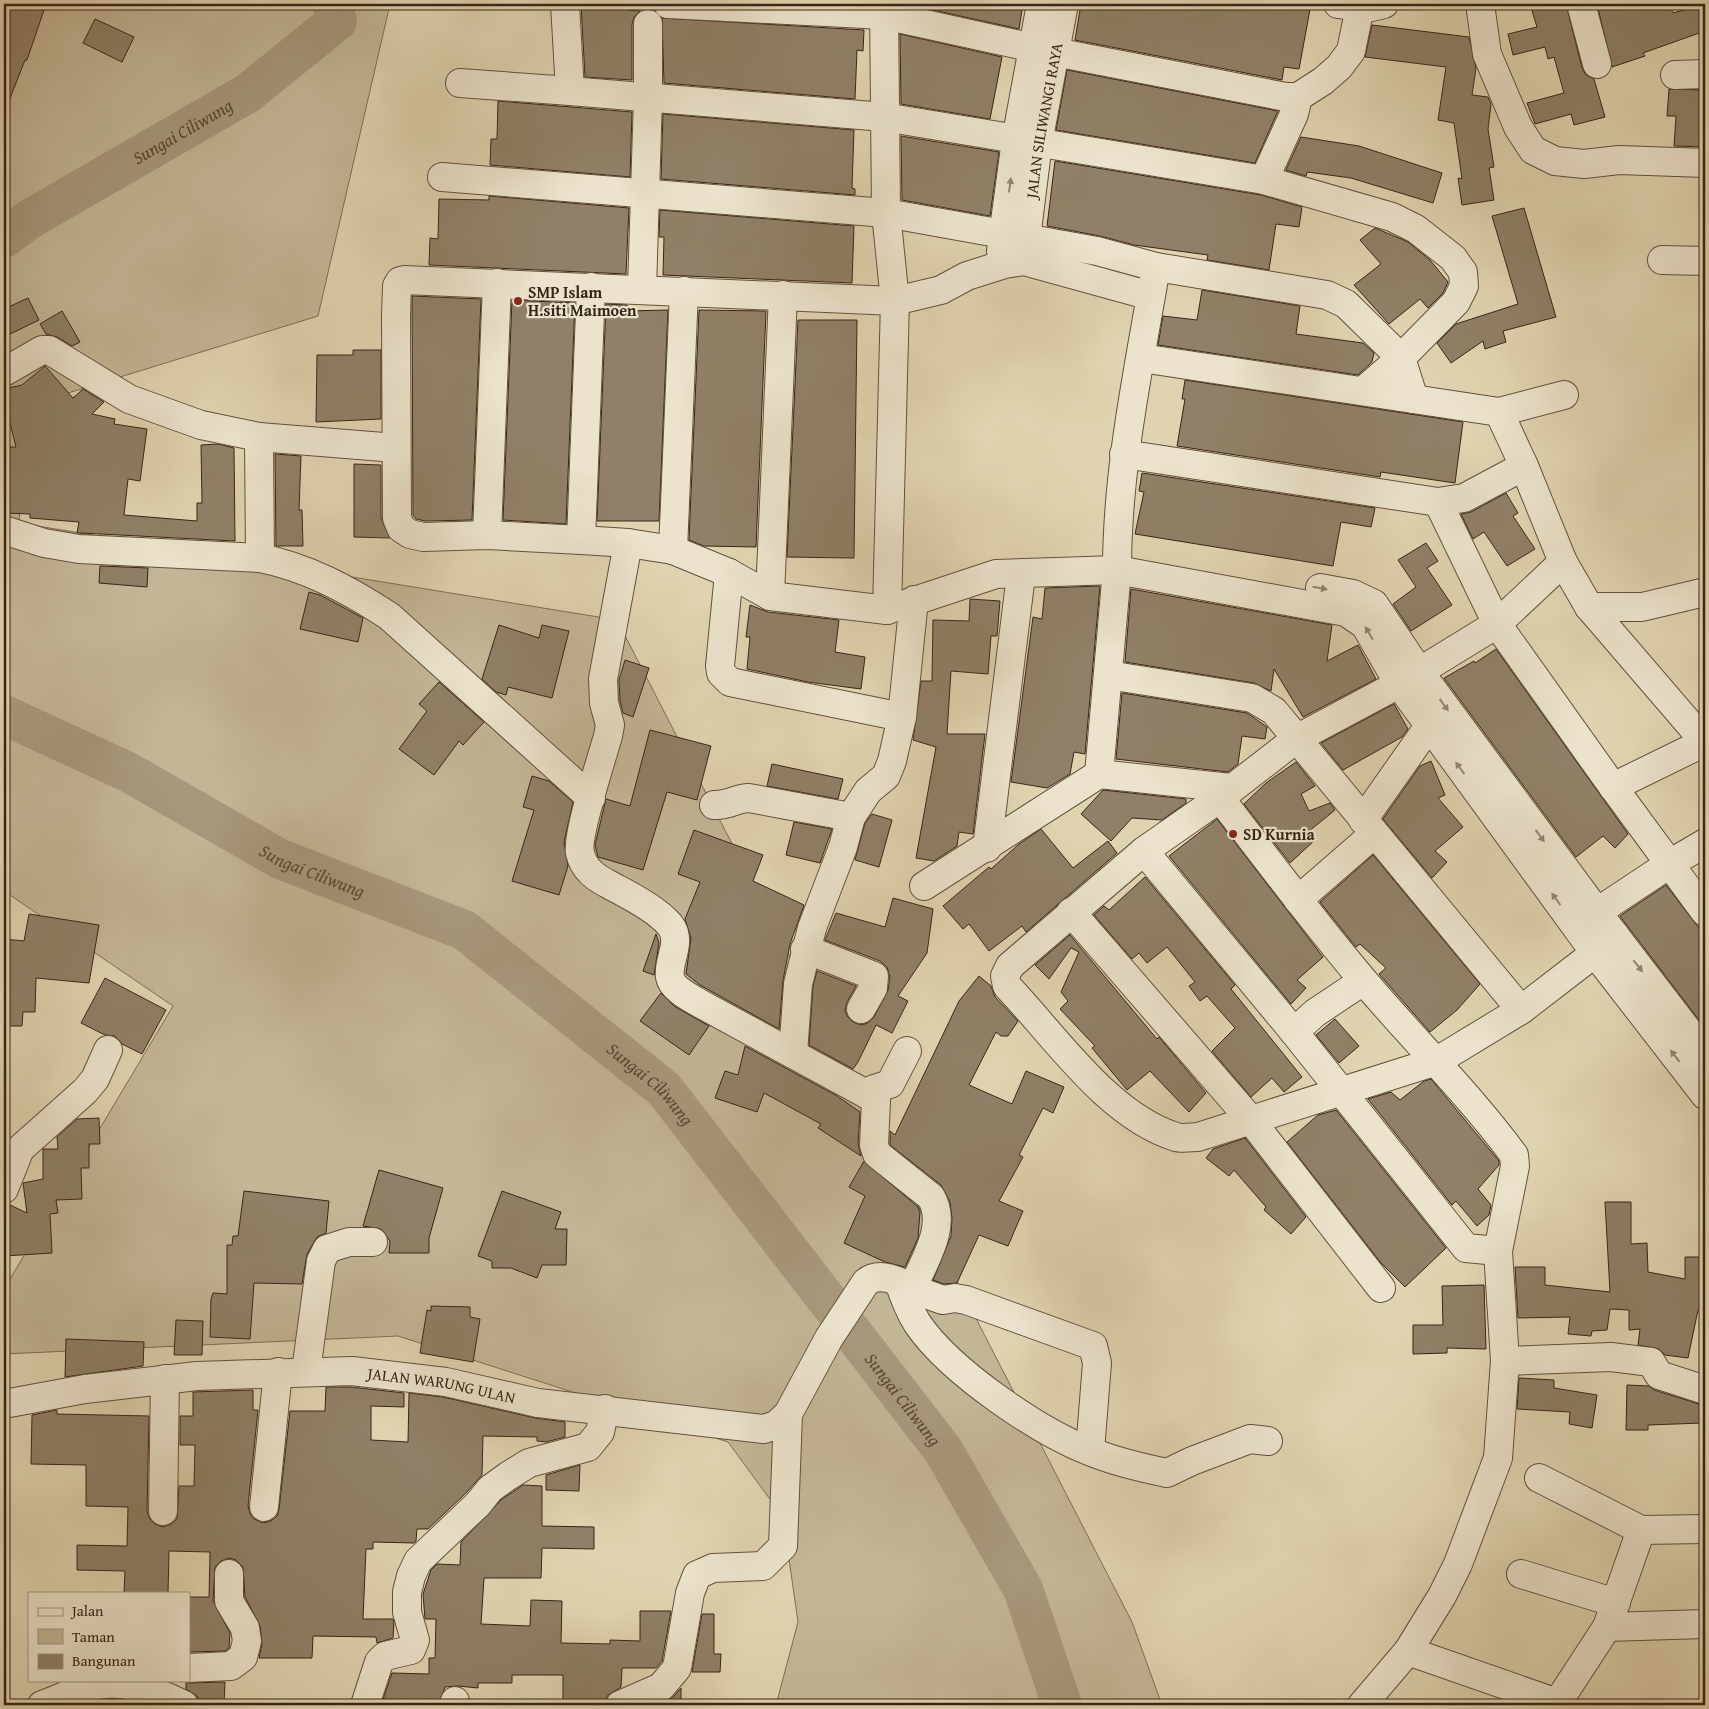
<svg xmlns="http://www.w3.org/2000/svg" width="1709" height="1709" font-family="'Gentium Book Plus',serif">
	<style>
		.green { fill: #c3b696; stroke: #7e6e56 }
		.lines { fill: none; stroke-linecap: round; stroke-linejoin: round }
		.river { stroke: #a7987c; stroke-width: 40 }
		.building { fill: #8f8067; stroke: #382517 }
		.minor-casing { stroke: #62513d; stroke-width: 30 }
		.minor { stroke: #ebe3cc; stroke-width: 28 }
		.oneway { fill: #928472 }
		.poi-dot { fill: #8f2418; stroke: #ebe3cc; stroke-width: 2 }
		.labels { text-anchor: middle; dominant-baseline: central; stroke-width: 4.5; stroke-linejoin: round; paint-order: stroke }
		.street-label { font-size: 16px; fill: #382517; stroke: #ebe3cc }
		.poi-label { font-size: 16px; font-weight: bold; fill: #382517; stroke: #ebe3cc; text-anchor: start }
		.water-label { font-size: 18px; font-style: italic; fill: #594835; stroke: #ebe3cc }
	</style>
	<rect width="100%" height="100%" fill="#e0d4b0"/>
	<filter id="stains"><feTurbulence type="fractalNoise" baseFrequency=".004" numOctaves="4"/><feColorMatrix values="0 0 0 0 .2 0 0 0 0 .09 0 0 0 0 .02 0 0 0 .5 -.17"/></filter>
	<radialGradient id="worn" r=".72"><stop offset=".6" stop-color="#630" stop-opacity="0"/><stop offset="1" stop-color="#630" stop-opacity=".3"/></radialGradient>
	<path class="green" d="M4,4h386l-72,312 -292,90 -7,117 598,97 515,1002 30,83h-386l22,-83 -15,-105 -55,-75 -330,-106 -394,18v-65l169,-283 -169,-115z"/>
	<g class="lines">
		<g class="river">
			<path id="s1" d="M4,238l24,-18 220,-127 89,-72 -5,-17"/>
			<path id="s2" d="M4,715l124,57 152,87 184,71 200,159 279,361 80,139 39,116"/>
		</g>
	</g>
	<g class="building">
		<path d="M4,4h42l-19,56h-2l-20,51z"/>
		<path d="M581,4l48,2v4l11,1 -6,6 -2,7v56l-47,-3z"/>
		<path d="M906,4h117l-4,25z"/>
		<path d="M1081,4h230l-12,65 -15,-2 -2,13 -207,-40z"/>
		<path d="M1530,4h36l16,64 4,7 8,4 11,38 -31,8 -3,-11 -36,10 -8,-21 37,-10 -10,-36 -6,2 -3,-12 -32,8 -5,-21 29,-7z"/>
		<path d="M1597,4h26l2,4 13,-4h31l4,9 32,-9v27l-62,22 2,3 -33,11z"/>
		<path d="M662,18l202,12 -1,21 -6,-1 -2,49 -191,-16z"/>
		<path d="M95,19l39,18 -12,25 -39,-19z"/>
		<path d="M1372,25l97,12 7,31 -4,27 16,2 3,7 -3,25 6,38 -5,1 5,32 -32,5 -4,-27 4,1 -8,-56 -16,-3 8,-53 -81,-10z"/>
		<path d="M900,34l102,23 -12,62 -89,-15z"/>
		<path d="M1067,70l211,41 -1,2 -22,50 -199,-33z"/>
		<path d="M1669,89l36,1v57l-31,-1 2,-30h-9z"/>
		<path d="M498,101l134,11 -2,65 -140,-12 1,-26h6z"/>
		<path d="M663,114l191,16 -2,58 3,1v6l-194,-16z"/>
		<path d="M901,136l98,16 -9,64 -88,-16z"/>
		<path d="M1301,137l58,9 83,27 -9,30 -82,-25 -44,-6 -1,4 -20,-6z"/>
		<path d="M1055,161l206,34 41,12 -3,20 -23,-3 -7,46 -62,-10 1,-5 -74,-10 -34,-9 -53,-10z"/>
		<path d="M489,196l140,12 -3,66 -197,-9 1,-27 8,1 1,-40 50,1z"/>
		<path d="M1524,208l32,109 -53,14 3,11 -21,7 -2,-8 -32,22 -14,-20 19,-19 62,-20 -26,-88z"/>
		<path d="M660,210l194,16 -2,57 -189,-8 1,-38h-5z"/>
		<path d="M1375,228l33,14 22,18 18,22 -5,11 -15,15 -8,-9 -31,25 -35,-39 27,-21 -21,-24z"/>
		<path d="M1202,290l98,16 -4,28 67,9 11,10 -2,9 -14,13 -200,-30 5,-29 34,4z"/>
		<path d="M412,296l69,3 -9,221 -47,1 -9,-2 -3,-4z"/>
		<path d="M28,298l11,22 -35,17v-28z"/>
		<path d="M512,300l63,3 -9,221 -63,-4z"/>
		<path d="M606,304l21,1v6l41,-1 -9,211h-62z"/>
		<path d="M699,310l67,1 -10,236 -52,-1 -15,-6z"/>
		<path d="M62,311l18,31 -8,4 -15,-9 -11,-3 -6,-10z"/>
		<path d="M798,320h59l-3,238 -67,-1z"/>
		<path d="M353,350h28v69l-65,3 1,-67h36z"/>
		<path d="M45,366l28,32 10,-9 21,13 -12,12 23,5 -1,5 33,5 -7,52 -12,-2 -4,36 73,6v-18h5l-1,-58 17,-1 16,4 1,93 -154,-8h-4l2,-11 -49,-4v-4l-26,-1v-66h12l-12,-48v-10l18,-4z"/>
		<path d="M1185,380l278,42 -8,61 -74,-11 -1,5 -203,-31 8,-47h-3z"/>
		<path d="M275,454l26,2 -2,54h3l1,36h-27z"/>
		<path d="M354,464l27,1v53l9,20 -36,-1z"/>
		<path d="M1142,473l233,35 -4,19 -30,-5 -8,44 -198,-32 9,-42 -5,-1z"/>
		<path d="M1506,493l12,20 -5,3 22,33 -28,17 -23,-34 -11,7 -12,-25 10,-2z"/>
		<path d="M1426,543l12,18 -11,7 25,37 -41,26 -18,-27 23,-17 -18,-27z"/>
		<path d="M100,566l48,2 -1,19 -48,-4z"/>
		<path d="M1100,586l-15,168 -11,-2 -4,22 -23,14 -36,-6 22,-165 9,2 3,-31z"/>
		<path d="M1131,589l201,36 -5,36 31,-16 18,34 -73,38 -29,-48 -3,22 -17,-8 -129,-21z"/>
		<path d="M309,592l11,3 43,23 -5,24 -58,-13z"/>
		<path d="M970,599l30,2 -3,35h-6l-3,38 -37,-3 -4,63h38l-12,100 -14,-2 -2,14 -23,15 -18,-3 20,-111 -23,-7 8,-59h11l1,-61 36,1z"/>
		<path d="M750,605l18,7 71,8 -4,32 30,5 -4,32 -53,-7 -61,-13 3,-32h-4z"/>
		<path d="M499,625l40,13 3,-13 27,6 -17,67 -44,-11 -2,8 -10,-3 -14,-13z"/>
		<path d="M1496,649l132,185 -13,14 -12,-12 -27,21 -132,-179 30,-17 1,2z"/>
		<path d="M625,660l24,8 -16,49 -10,-4 -3,-12 -1,-21z"/>
		<path d="M439,682l45,40 -21,23 -4,-4 -25,34 -35,-26 28,-38 -8,-7z"/>
		<path d="M1122,693l125,20 20,14 -2,12 -23,-3 -4,28 -10,8 -112,-13z"/>
		<path d="M1394,704l14,25 -6,8 -59,33 -22,-27z"/>
		<path d="M650,730l61,16 -14,54 -30,-8 -24,78 -45,-13 -3,-12 11,-46 24,7z"/>
		<path d="M1431,761l14,34 -7,3 25,29 -28,24 12,11 -15,16 -49,-59 37,-53z"/>
		<path d="M1296,762l19,24 -14,8 8,17 21,-8 5,7 -27,22 7,8 -25,23 -46,-59 22,-21z"/>
		<path d="M772,764l71,15 -5,20 -71,-13z"/>
		<path d="M532,776l17,5 24,21 -9,40 4,24 -9,29 -47,-14 22,-71 -11,-3z"/>
		<path d="M1103,790l83,9v4l-24,17 -30,-2 -21,23 -30,-27z"/>
		<path d="M872,814l20,6 -13,47 -24,-7 10,-37z"/>
		<path d="M1217,819l106,138 -26,23 9,8 -15,16 -122,-148z"/>
		<path d="M794,822l38,7 -12,34 -34,-8z"/>
		<path d="M1041,829l32,39 35,-27 9,12 -91,79 -4,-6 -33,25 -20,-27 -6,5 -20,-23 46,-39 2,2 28,-25z"/>
		<path d="M694,830l69,25 -10,26 51,24 -14,39 -7,36 -4,49 -79,-44 -14,-11 5,-36 -6,-19 15,-37 -22,-8z"/>
		<path d="M1373,855l107,129 -23,26 -27,22 -51,-58 7,-6 -26,-24 -4,3 -36,-45z"/>
		<path d="M1145,877l90,108 -4,4 71,88 -18,15 -12,-14 -21,19 -39,-46 23,-23 -28,-32 -7,5 -11,-15 6,-4 -28,-35 -20,16 -8,-10 -7,6 -38,-44 10,-9 5,4z"/>
		<path d="M1666,885l39,51v92l-85,-112z"/>
		<path d="M893,898l40,11 -6,44 -29,43 10,5 -16,32 -16,-8 -18,37 -5,7 -44,-24 4,-59 4,-15 39,15 -9,16 -2,8 2,6 6,6 8,3 7,-2 6,-6 14,-27 2,-13 -3,-10 -7,-6 -55,-21 11,-27 49,14z"/>
		<path d="M29,914l70,11 -10,58 -53,-5 -1,34h-12l-1,14h-18v-87l20,2z"/>
		<path d="M656,934l3,9 -5,32 -11,-4z"/>
		<path d="M1070,935l87,104 2,-2 47,56 -17,19 -39,-41 -23,19 -35,-42 3,-2 -35,-37 8,-8 -7,-9 18,-40 -8,-4 -22,31 -14,-14z"/>
		<path d="M979,976l12,10 4,11 23,24 -10,15h-7l-5,-4 -27,53 43,19 14,-33 38,16 -11,26 -10,-5 -24,47 4,2 -24,44 24,10 -15,35 -29,-11 -22,48 -13,1 -11,-4 18,-44 1,-18 -2,-16 -9,-17 -51,-40v-14l5,4 64,-134z"/>
		<path d="M105,978l61,32 -24,44 -20,-10 -7,-8 -10,-1 -24,-12z"/>
		<path d="M661,993l13,13 35,20 -20,29 -49,-34z"/>
		<path d="M1335,1019l24,27 -20,17 -23,-28z"/>
		<path d="M745,1046l92,50 23,16 -2,32 3,12 -43,-28 3,-4 -57,-31 -7,19 -42,-14 10,-27 13,4z"/>
		<path d="M1431,1079l68,82v4l-21,24 13,16 -2,10 -12,11 -21,-25 -4,4 -84,-106 23,-7 9,8 24,-19z"/>
		<path d="M1336,1110l110,138 -41,39 -24,-24 -94,-121 31,-27z"/>
		<path d="M99,1118l1,26h-11v24h-8l1,31 -26,1 2,13 -8,1 2,39 -48,3v-52h4l19,9 -4,-30 20,-4v-30h15l-1,-12 20,-18z"/>
		<path d="M1245,1138l61,79 -15,17 -27,-24 2,-3 -32,-37 -5,6 -23,-18 7,-9z"/>
		<path d="M864,1161l54,46 2,5 -2,26 -13,29 -20,-5 -41,-19 21,-47 -16,-9z"/>
		<path d="M379,1170l64,18 -14,50v15h-40l1,-12 -9,-12 -18,-3z"/>
		<path d="M244,1191l85,10 -3,32 -9,4 -10,17 -5,30 -48,-1 -4,56 -40,-2 1,-38 2,-6 14,1v-49h5l1,-9h5z"/>
		<path d="M502,1191l59,21 -6,17h12l-1,36h-24l-5,13 -26,-10h-19v-7l-14,-5z"/>
		<path d="M1605,1202h26v42l16,-1 1,29 37,7v-22h20v53h-7l-10,48 -23,-3 -6,-6 -21,-4 2,-16 -11,1v-20l-19,-1 -3,21 -15,1 -1,5 -23,-2 2,-17 -52,1 -3,-51h30v18l65,7z"/>
		<path d="M1484,1285l2,64 -39,-1v5l-34,1v-29h30l-1,-39z"/>
		<path d="M431,1306l39,1v10l10,2 -7,43 -53,-9 7,-43 4,1z"/>
		<path d="M176,1320l27,1 -1,34h-28z"/>
		<path d="M66,1339l78,3 -1,24 -78,11z"/>
		<path d="M1519,1378l35,2v8l43,7 -5,33 -23,-4 1,-12 -53,-3z"/>
		<path d="M1627,1385l22,1 5,4 45,14 4,19 -55,2v5h-22z"/>
		<path d="M326,1387h25l53,6v14l-33,-1v34l37,2 1,-49 34,4 92,21 30,4v15l-19,5 -9,-1v-4l-54,-1 -1,39 -16,18 -38,36h-11l-1,12 -2,2 -41,-1v7h-7l-3,70h30l1,3 -1,16 -16,5 -1,-6 -63,-1 -1,22h-53l3,-14 -2,-18 -15,-29 -2,-30 -7,-7 -7,-2 -8,3 -6,6 -2,34 17,32 -1,15 -4,3 -36,1v-55h20l1,-45 -41,-1 -1,42h-44l1,-22 -48,-1v-25l50,1 1,-39 -42,-1v-41l-55,-1 1,-49 25,-5v4l92,2 -2,95 3,8 5,5 8,3 8,-3 6,-5 2,-33h15l1,-41h-15v-29h13v-24l60,-2v20h5l-10,96 2,8 4,5 9,4 8,-2 6,-5 2,-7 11,-98h35z"/>
		<path d="M580,1465l-1,26 -33,-1v-15z"/>
		<path d="M523,1485l19,1v40l52,1v22l-52,-1 -1,30h-57l-3,46 49,2 1,-26 31,1 -1,42 49,1v-4l30,1v-30h31l-9,50 -6,7h-34l-1,19 -13,8 -3,6h-4v4h-38v-30h-51v8h-34v5l-20,-2 -13,1 -6,17 -58,1 11,-32 37,1v-16h6l1,-39h-11l-2,-25 8,-24 6,-6 23,1 1,-23 40,-42z"/>
		<path d="M702,1614h12v40h7l-1,18h-28z"/>
		<path d="M225,1682l-1,22h-24l-3,-8 -11,-7v-6z"/>
		<path d="M681,1688v17h-23l15,-8z"/>
	</g>
	<g class="lines">
		<defs>
			<g id="minor">
				<path d="M565,4l5,87 314,26 380,63 128,37 24,12 37,29 10,14 1,14 -8,16 -55,56 -38,33"/>
				<path d="M668,4l216,11 150,33 252,49h12l25,-16 16,-14 12,-16 9,-44"/>
				<path d="M884,4l2,209 9,88 -8,309"/>
				<path d="M1338,4l29,4 17,-4"/>
				<path d="M1480,4l7,50 31,73 15,23 22,11 29,3 35,-4 86,3"/>
				<path d="M1581,4l16,60"/>
				<path d="M1675,75l30,-1"/>
				<path d="M460,83l110,8"/>
				<path d="M442,177l444,36 211,38 59,16 171,28 19,9 55,54 13,41"/>
				<path d="M1264,180l30,-66 4,-17"/>
				<path d="M1001,251l15,-111 25,-136"/>
				<path id="s3" d="M1024,254l14,-111 26,-139"/>
				<path d="M1662,260l43,1"/>
				<path d="M642,289l6,-192v-73"/>
				<path d="M1151,296l-127,-35 -19,3 -38,12 -26,14 -46,11 -491,-21 -4,1 -3,5 -1,30 1,202 4,10 9,6 13,3 64,-2 94,5 47,3 45,7 56,23 41,23 117,14 109,-36 121,-4c0,-102 22,-203 39,-303"/>
				<path d="M1141,358l358,54 65,-17"/>
				<path d="M4,372l38,-22h7l80,49 72,26 58,12"/>
				<path d="M1499,412l25,54 39,96 -66,62 -98,60 -103,55 -76,59 -76,53 -134,115 -5,10 2,10c48,50 101,130 169,151 6,2 16,0 22,0l239,-76 84,-51 74,-57 20,-18"/>
				<path d="M1124,454l314,48 26,-4 60,-32"/>
				<path d="M1438,502l59,122 116,163 92,125"/>
				<path d="M4,530l40,13 35,6 181,9 -1,-121 137,11"/>
				<path d="M487,535l10,-252"/>
				<path d="M581,540l10,-253"/>
				<path d="M673,550l11,-259"/>
				<path d="M260,558c47,9 89,32 129,58l202,182"/>
				<path d="M1563,562l26,45 116,135"/>
				<path d="M729,573l-9,93 1,7 9,9 172,35"/>
				<path d="M1320,588l33,6 21,10 45,67 178,241 108,141"/>
				<path d="M770,596l13,-301"/>
				<path d="M1589,607h53l63,-15"/>
				<path d="M1108,675l144,23 22,13 247,299"/>
				<path d="M1613,787l92,-45"/>
				<path d="M1231,788l-132,-14 18,-204 229,42 19,13 34,59 196,269 110,142"/>
				<path d="M1220,798c47,61 93,123 143,182 50,59 105,113 151,175l1,11 -17,85 7,110 106,-4 40,5 8,13 46,15"/>
				<path d="M714,805c14,1 22,-7 35,-7l102,19"/>
				<path d="M1363,820l66,-94"/>
				<path d="M987,848l34,-273"/>
				<path d="M1144,851l150,181 172,216 32,3"/>
				<path d="M924,886l175,-112"/>
				<path d="M1298,900l76,-66"/>
				<path d="M1071,912l179,207 131,169"/>
				<path d="M1582,922l89,-59 34,-20"/>
				<path d="M805,949l69,27 -1,12 -12,21"/>
				<path d="M1294,1032l21,-19 48,-32"/>
				<path d="M793,1054l5,-70 14,-56 31,-81 8,-30 17,-26 18,-15 6,-15 10,-44 12,-117"/>
				<path d="M867,1094l7,-5 16,-5 17,-33"/>
				<path d="M4,1189l16,-40 65,-58 10,-12 13,-29"/>
				<path d="M899,1282c5,15 10,28 18,41 33,49 126,112 180,131 23,9 46,14 70,19l25,-12 58,-22 18,2"/>
				<path d="M912,1289l31,11 12,-2 11,2 127,46 4,17 -7,88"/>
				<path d="M306,1371l15,-110 6,-12 22,-7h24"/>
				<path id="s4" d="M4,1404l81,-15 112,-13 155,-5 94,11 92,21 226,26 12,-4 12,-11 41,-76 37,-56c14,-11 33,-1 46,7 12,-28 36,-63 19,-92l-54,-43 -3,-9 2,-44 -6,-5 -169,-92c-10,-6 -29,-15 -31,-27 -3,-16 13,-35 0,-52 -15,-17 -40,-29 -60,-40 -14,-7 -26,-15 -30,-32 -4,-16 22,-96 28,-117l2,-11 -6,-22 -1,-24 25,-136"/>
				<path d="M1539,1478l102,52 64,-1"/>
				<path d="M264,1507l14,-135"/>
				<path d="M163,1511l2,-132"/>
				<path d="M1521,1574l95,29"/>
				<path d="M1607,1627l98,-3"/>
				<path d="M1408,1651l149,52"/>
				<path d="M189,1668l42,-2 12,-9 4,-16 -2,-13 -16,-27v-27"/>
				<path d="M42,1705c18,-6 37,-17 56,-20 30,-5 60,7 86,20"/>
				<path d="M365,1705l14,-43 6,-6 26,-6 4,-10 -8,-28v-20l4,-16 7,-15 60,-57 12,-15 18,-13 21,-13 59,-16 12,-15 5,-23"/>
				<path d="M454,1705l1,-4"/>
				<path d="M620,1705l41,-18 16,-19 13,-75 7,-18 16,-7 50,-2 20,-20 5,-132"/>
				<path d="M1362,1705l46,-54 34,-55 16,-32 40,-106 7,-97"/>
				<path d="M1556,1705l51,-78 34,-97"/>
			</g>
		</defs>
		<use href="#minor" class="minor-casing"/>
		<use href="#minor" class="minor"/>
	</g>
	<defs><path id="oneway-solid" d="M-6-.8H1V-3.2L6.5 0L1 3.2V.8H-6Z" transform="scale(1.25)"/></defs>
	<g class="oneway">
		<use href="#oneway-solid" transform="translate(1010 185) rotate(-82)"/>
		<use href="#oneway-solid" transform="translate(1320 588) rotate(10)"/>
		<use href="#oneway-solid" transform="translate(1369 633) rotate(-120)"/>
		<use href="#oneway-solid" transform="translate(1444 705) rotate(54)"/>
		<use href="#oneway-solid" transform="translate(1460 768) rotate(-126)"/>
		<use href="#oneway-solid" transform="translate(1540 836) rotate(54)"/>
		<use href="#oneway-solid" transform="translate(1556 899) rotate(-126)"/>
		<use href="#oneway-solid" transform="translate(1638 966) rotate(52)"/>
		<use href="#oneway-solid" transform="translate(1675 1056) rotate(-128)"/>
	</g>
	<g class="poi-dot">
		<circle cx="518" cy="301" r="5"/>
		<circle cx="1233" cy="834" r="5"/>
	</g>
	<g class="labels">
		<g class="street-label">
			<text stroke="none"><textPath href="#s3" startOffset="135">JALAN SILIWANGI RAYA</textPath></text>
			<text stroke="none"><textPath href="#s4" startOffset="441">JALAN WARUNG ULAN</textPath></text>
		</g>
		<g class="poi-label">
			<text x="528" y="292">SMP Islam<tspan x="528" dy="18">H.siti Maimoen</tspan></text>
			<text x="1243" y="834">SD Kurnia</text>
		</g>
		<g class="water-label">
			<text stroke="none"><textPath href="#s1" startOffset="208">Sungai Ciliwung</textPath></text>
			<text stroke="none"><textPath href="#s2" startOffset="346">Sungai Ciliwung</textPath></text>
			<text stroke="none"><textPath href="#s2" startOffset="751">Sungai Ciliwung</textPath></text>
			<text stroke="none"><textPath href="#s2" startOffset="1156">Sungai Ciliwung</textPath></text>
		</g>
	</g>
	<rect width="1709" height="1709" fill="none" stroke="#e0d4b0" stroke-width="20"/>
	<rect x="5" y="5" width="1699" height="1699" fill="none" stroke="#382517" stroke-width="2.5"/>
	<rect x="10" y="10" width="1689" height="1689" fill="none" stroke="#382517"/>
	<rect x="28" y="1592" width="162" height="90" fill="#ebe3cc" stroke="#a39784"/>
	<rect x="38" y="1608" width="25" height="8" fill="#ebe3cc" stroke="#a39784"/>
	<text x="72" y="1616" font-size="15" fill="#382517">Jalan</text>
	<rect x="38" y="1629" width="25" height="15" fill="#c3b696" stroke="#a39784"/>
	<text x="72" y="1642" font-size="15" fill="#382517">Taman</text>
	<rect x="38" y="1654" width="25" height="15" fill="#8f8067" stroke="#a39784"/>
	<text x="72" y="1666" font-size="15" fill="#382517">Bangunan</text>
	<rect width="100%" height="100%" filter="url(#stains)"/>
	<rect width="100%" height="100%" fill="url(#worn)"/>
</svg>
